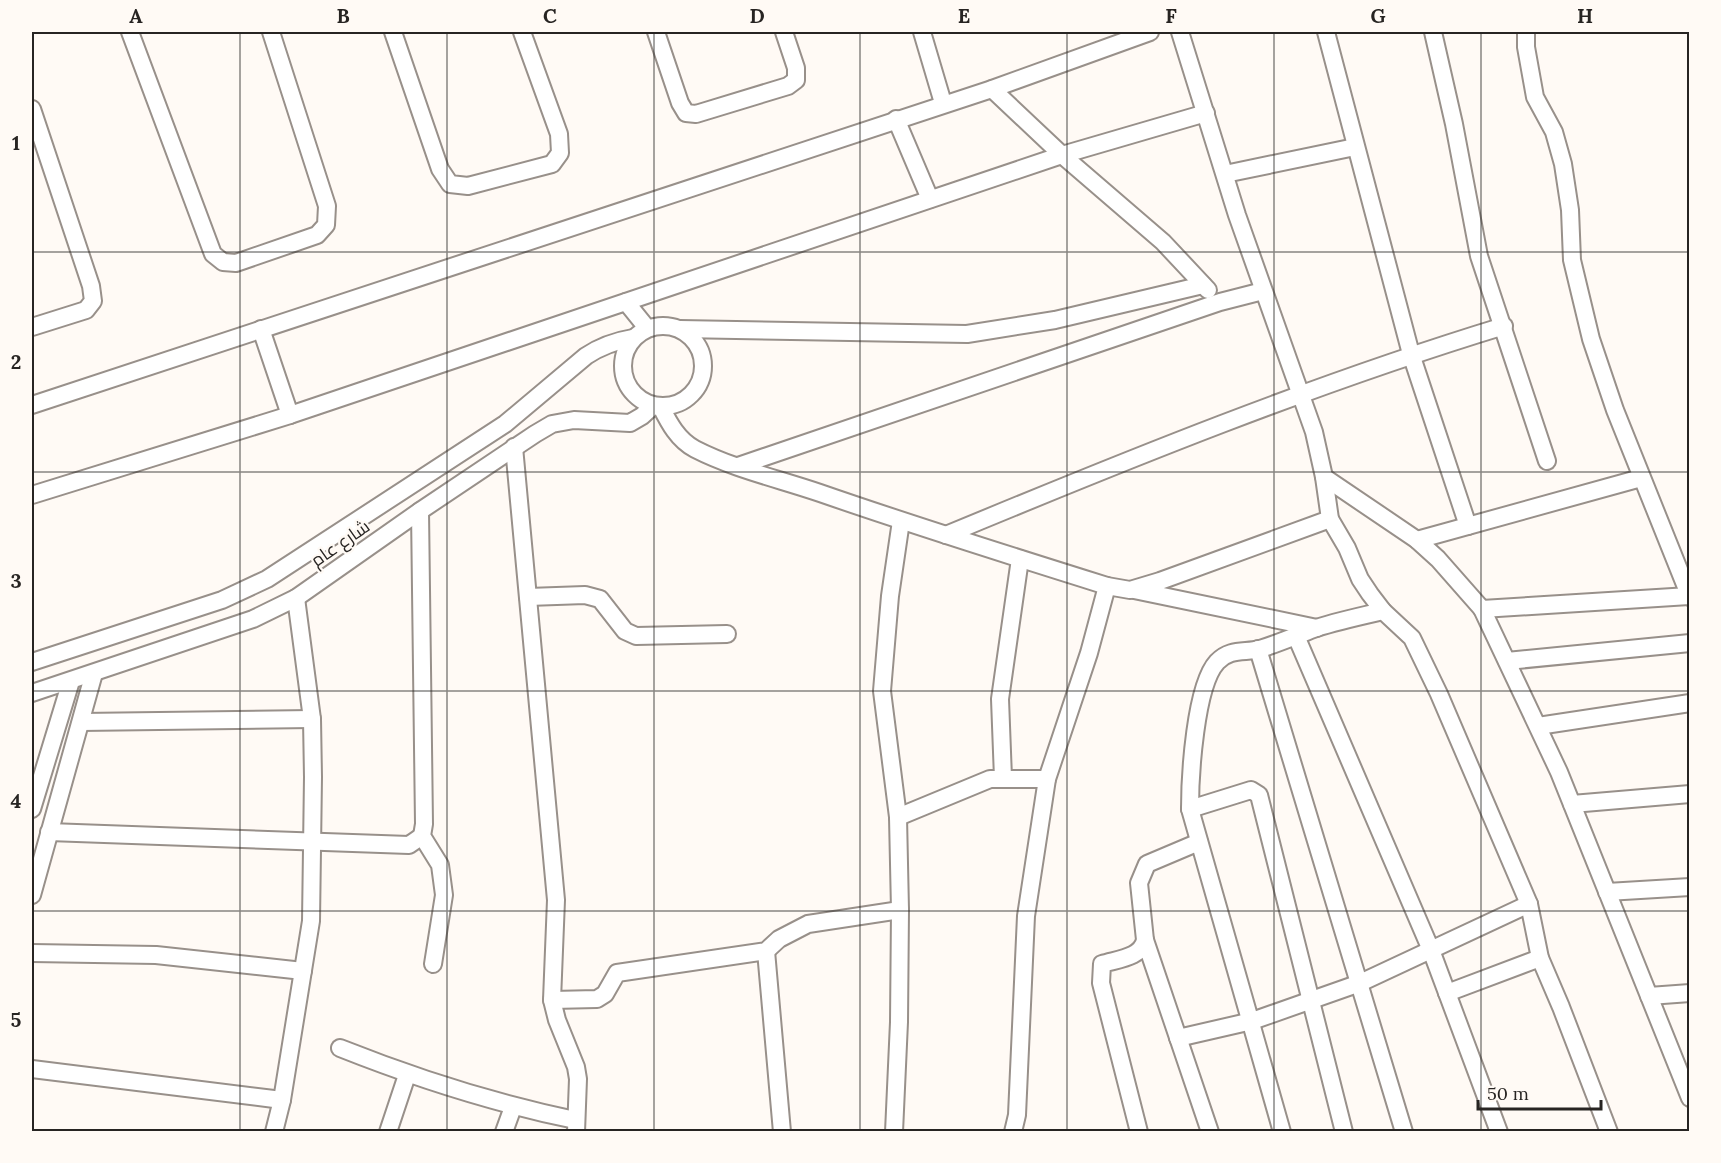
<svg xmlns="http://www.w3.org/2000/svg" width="1721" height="1163" font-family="Lora,Cairo,serif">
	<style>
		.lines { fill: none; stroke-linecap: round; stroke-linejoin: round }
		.minor-casing { stroke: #98908a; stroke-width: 20 }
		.minor { stroke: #fff; stroke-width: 16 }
		.grid { fill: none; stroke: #272422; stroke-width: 1.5; stroke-opacity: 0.55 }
		.labels { text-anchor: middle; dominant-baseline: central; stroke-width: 4.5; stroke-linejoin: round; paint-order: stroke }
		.street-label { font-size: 18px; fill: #272422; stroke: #fffaf5 }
		.neatline { fill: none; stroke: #272422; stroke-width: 2 }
		.grid-label { font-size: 20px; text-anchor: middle; font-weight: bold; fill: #272422 }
	</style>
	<rect width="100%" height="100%" fill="#fffaf5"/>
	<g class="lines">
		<defs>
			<g id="minor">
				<path d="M130,32l83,222 10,8 13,1 81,-28 9,-10 1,-19 -56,-174"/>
				<path d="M393,32l47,137 10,15 18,2 84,-22 8,-11 -1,-19 -37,-102"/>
				<path d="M656,32l24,71 6,10 10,1 92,-28 8,-6v-12l-12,-36"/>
				<path d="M922,32l21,71"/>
				<path d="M1180,32l57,183 77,217 10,45 6,42 17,29 13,31 10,15 13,17 29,27 27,56 90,210 11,54 21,49 48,125"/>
				<path d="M1326,32l85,322 57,172"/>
				<path d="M1433,32l21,92 25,132 68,205"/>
				<path d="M1526,32v15l9,50 19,35 9,32 7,46 2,50 19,79 24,71 75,187"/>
				<path d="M992,89l70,66 101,87 45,48"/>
				<path d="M32,109l59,177 2,15 -7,9 -54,17"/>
				<path d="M896,119l34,80"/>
				<path d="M1225,174l130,-27"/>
				<path d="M626,302l21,26"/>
				<circle cx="663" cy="366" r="40"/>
				<path d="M261,329l29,86"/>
				<path d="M680,329l287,5 88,-14 148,-35"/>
				<path d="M32,405l960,-316 158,-57"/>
				<path d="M661,407c8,16 17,33 34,42 39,20 84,30 125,44 95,33 191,63 287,93l23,4 30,-9 170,-62"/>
				<path d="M514,447l42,453 -4,100 5,20 19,47 2,12 -2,53"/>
				<path d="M738,466l482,-164 43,-11"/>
				<path d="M1324,477l93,63 21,19 44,50 77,163 131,326"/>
				<path d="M32,495l258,-80 772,-260 144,-42"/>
				<path d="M420,511l4,313 -2,12 18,29 4,30 -11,69"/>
				<path d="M946,535c183,-76 368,-151 558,-209"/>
				<path d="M1417,540l224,-62"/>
				<path d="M1134,590l183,38"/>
				<path d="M528,597l57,-2 15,4 25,32 11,5 91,-2"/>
				<path d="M1482,609l207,-13"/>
				<path d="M1296,636l135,314 68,182"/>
				<path d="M1258,649l146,483"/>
				<path d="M1507,661l183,-18"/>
				<path d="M32,662l190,-62 45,-21 238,-155 81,-68c15,-10 29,-15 47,-18"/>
				<path d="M32,693l221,-74 43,-21 124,-87 115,-77 17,-10 22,-4 56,3 12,-7 11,-10"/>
				<path d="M81,722l231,-3"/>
				<path d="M1538,726l152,-23"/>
				<path d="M1003,778l-3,-79 20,-140"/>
				<path d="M1572,804l118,-10"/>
				<path d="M32,809l39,-128"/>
				<path d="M1190,809l61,-19 8,5 85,337"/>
				<path d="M898,817l92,-38h57"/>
				<path d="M49,832l360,13 13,-9"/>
				<path d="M1607,892l83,-5"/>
				<path d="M32,895l62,-222"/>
				<path d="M1145,940l65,192"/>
				<path d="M766,951l16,181"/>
				<path d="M32,953l124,2 147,16"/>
				<path d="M1447,993l93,-35"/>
				<path d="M1649,996l41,-3"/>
				<path d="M552,1000l45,-1 8,-5 12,-21 149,-22 13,-12 29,-15 92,-14"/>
				<path d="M1178,1038l74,-17 108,-38 169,-79"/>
				<path d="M340,1048c78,31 153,55 235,72"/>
				<path d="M32,1069l250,31"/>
				<path d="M274,1132l8,-32 29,-179 2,-144 -1,-58 -16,-121"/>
				<path d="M388,1132l19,-57"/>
				<path d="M504,1132l9,-25"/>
				<path d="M894,1132l5,-110 1,-112 -2,-93 -16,-126 8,-95 11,-75"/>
				<path d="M1013,1132l4,-17 9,-199 21,-137 42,-126 18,-67"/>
				<path d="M1139,1132l-38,-149 1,-19c16,-5 39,-6 43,-24l-6,-57 8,-19 52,-22"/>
				<path d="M1282,1132l-92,-323c0,-33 5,-123 27,-147 13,-14 28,-9 43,-13 19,-6 38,-14 56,-21 22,-7 45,-12 67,-17"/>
			</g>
		</defs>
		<use href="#minor" class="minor-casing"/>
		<use href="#minor" class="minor"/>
	</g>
	<path class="grid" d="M240,32v1100M447,32v1100M654,32v1100M860,32v1100M1067,32v1100M1274,32v1100M1481,32v1100M32,252h1658M32,472h1658M32,691h1658M32,911h1658"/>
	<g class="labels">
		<g class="street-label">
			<text transform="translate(340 543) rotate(-35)">شارع عام</text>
		</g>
	</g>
	<rect width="1721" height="1163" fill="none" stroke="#fffaf5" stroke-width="66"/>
	<path d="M1478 1100v9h123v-9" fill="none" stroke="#272422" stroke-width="3"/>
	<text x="1487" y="1100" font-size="18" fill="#272422" stroke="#fffaf5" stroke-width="4.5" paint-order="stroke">50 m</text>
	<rect x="33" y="33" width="1655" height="1097" class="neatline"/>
	<g class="grid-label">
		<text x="136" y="23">A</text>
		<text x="343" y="23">B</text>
		<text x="550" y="23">C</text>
		<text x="757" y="23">D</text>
		<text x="964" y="23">E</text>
		<text x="1171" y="23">F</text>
		<text x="1378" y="23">G</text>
		<text x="1585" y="23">H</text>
		<text x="16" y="150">1</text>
		<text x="16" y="369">2</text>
		<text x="16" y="588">3</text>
		<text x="16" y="808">4</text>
		<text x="16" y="1027">5</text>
	</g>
</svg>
